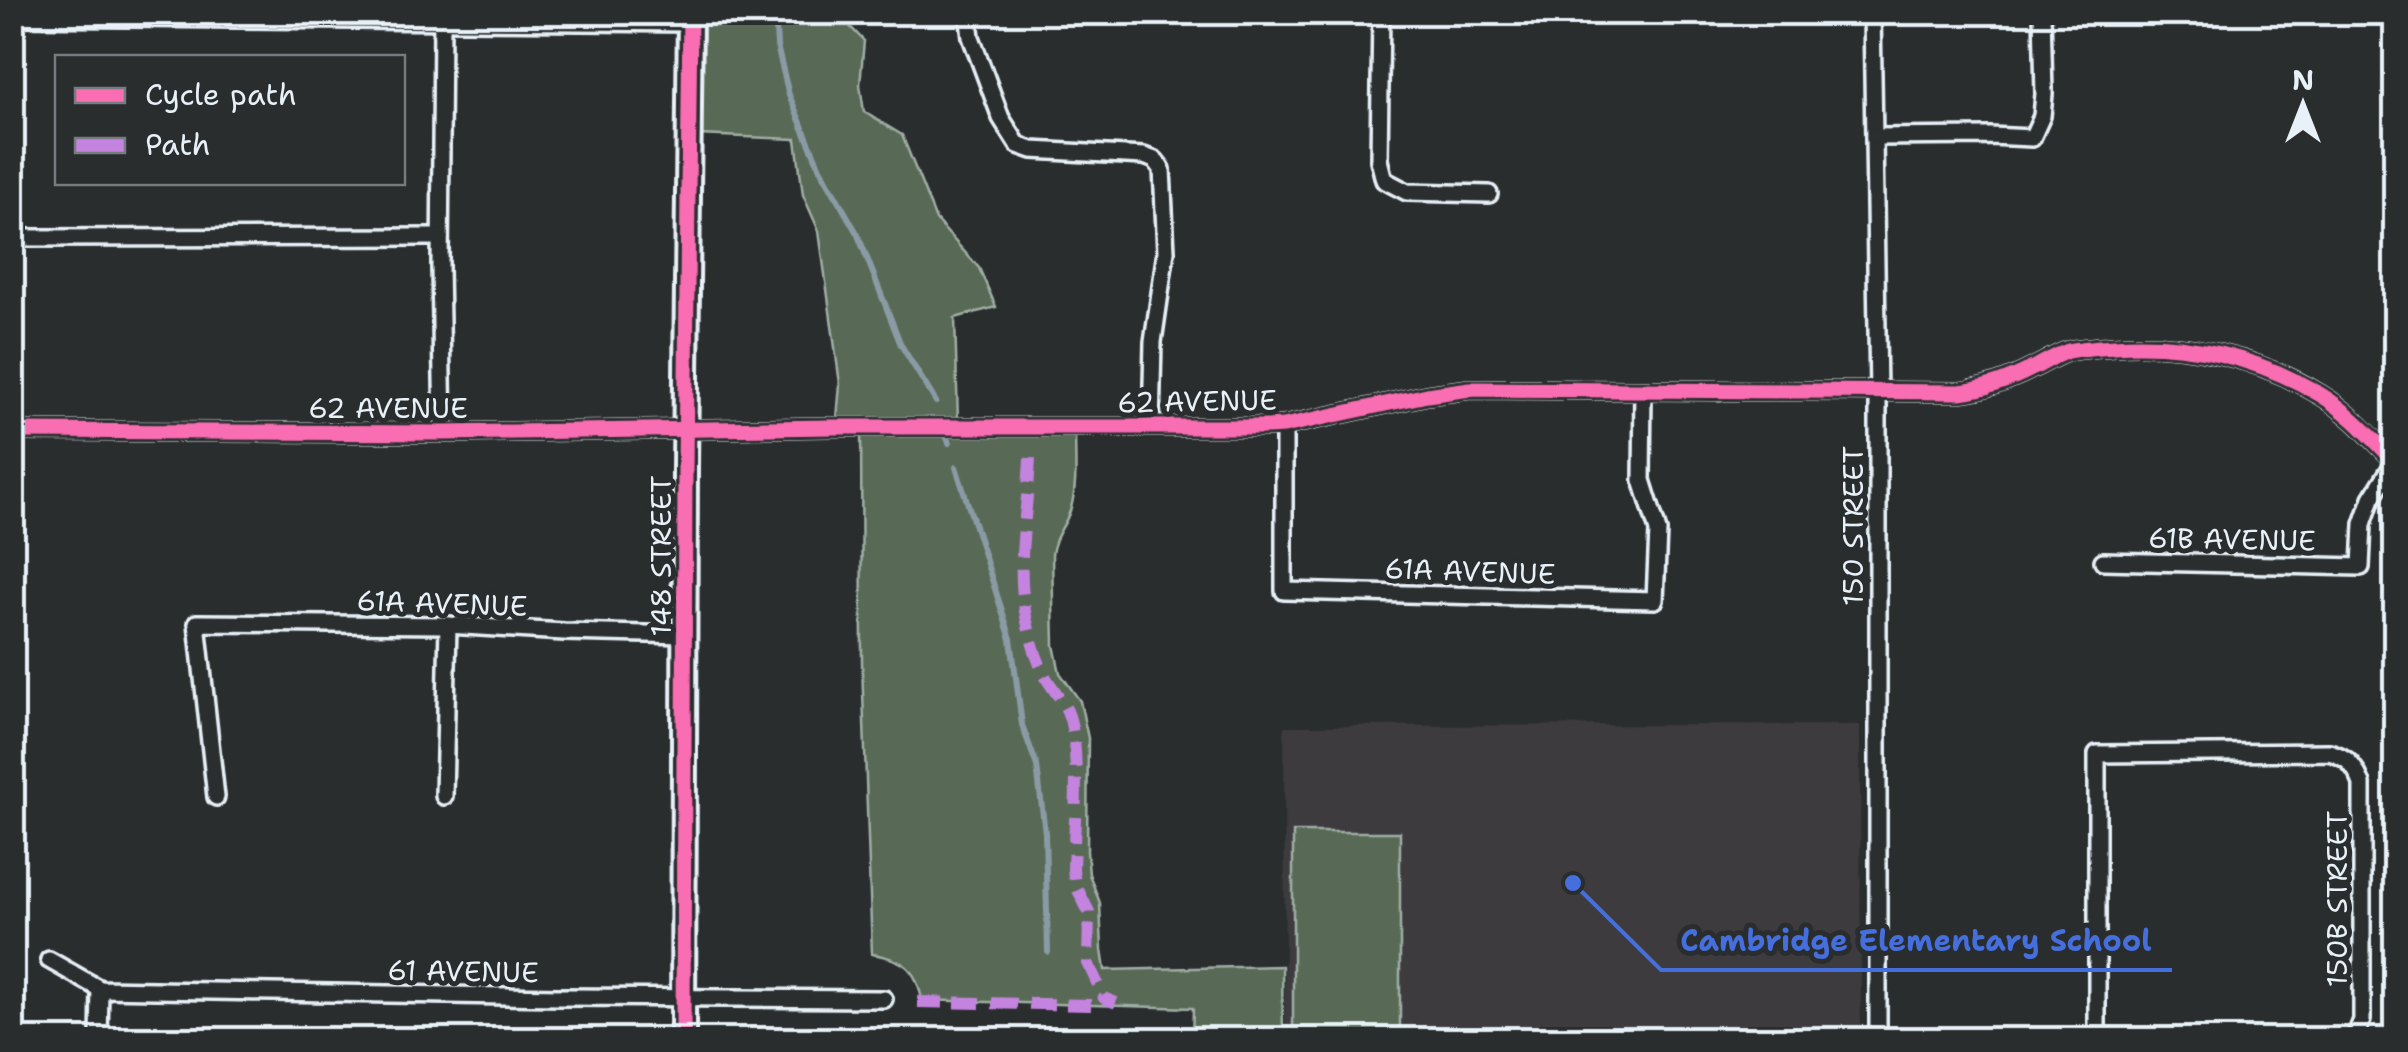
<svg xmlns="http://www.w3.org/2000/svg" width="2408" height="1052" font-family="'Shantell Sans',sans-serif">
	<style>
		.built { fill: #3c3a3e }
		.green { fill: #586b55; stroke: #a0aea6; stroke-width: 2.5 }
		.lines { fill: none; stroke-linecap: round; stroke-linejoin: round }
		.stream { stroke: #8a9ba6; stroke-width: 6 }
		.street-casing { stroke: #e8f1f8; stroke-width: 22 }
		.secondary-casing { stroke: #e8f1f8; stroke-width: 30 }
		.street { stroke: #2a2d2e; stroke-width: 15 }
		.secondary { stroke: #2a2d2e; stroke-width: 22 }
		.quiet { stroke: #c483df; stroke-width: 12; stroke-dasharray: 25 12; stroke-linecap: butt }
		.cycleway-casing { stroke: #2a2d2e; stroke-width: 21 }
		.cycleway { stroke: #f96db3; stroke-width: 15 }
		.labels { text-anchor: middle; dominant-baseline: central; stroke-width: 10; stroke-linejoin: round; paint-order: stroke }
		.street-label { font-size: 28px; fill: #e8f1f8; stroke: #2a2d2e }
		.leader { fill: none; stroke: #466fde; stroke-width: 4 }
		.callout-dot { fill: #466fde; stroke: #2a2d2e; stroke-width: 4 }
		.callout-label { font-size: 30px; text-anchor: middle; font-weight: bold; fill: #466fde; stroke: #2a2d2e; stroke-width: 10; stroke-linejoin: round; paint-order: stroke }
	</style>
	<rect width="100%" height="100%" fill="#2a2d2e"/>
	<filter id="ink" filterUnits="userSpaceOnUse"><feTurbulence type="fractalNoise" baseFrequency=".01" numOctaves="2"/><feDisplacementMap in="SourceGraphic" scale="20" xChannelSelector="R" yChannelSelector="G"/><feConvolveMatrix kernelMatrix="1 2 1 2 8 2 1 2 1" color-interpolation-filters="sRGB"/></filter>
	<g filter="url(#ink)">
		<path class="built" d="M1860,725l1,314h-576l-1,-313z"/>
		<g class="green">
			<path d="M698,13h139l27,28 -4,44 4,27 38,23 34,85 43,48 17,39 -41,11 3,104 117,9c0,25 3,56 -5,80 -6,17 -16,25 -18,44l2,90 6,28 20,28 8,37 -1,113 2,23 11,29 2,47 3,20 177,-4 1,73h-91l1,-31 -271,-8c-6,-32 -18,-41 -50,-46l-10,-291 -1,-243 -24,-1 3,-35 -21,-153 -16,-36 -7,-56 -98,-4z"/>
			<path d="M1400,832v207h-107v-207z"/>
		</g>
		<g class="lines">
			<g class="stream">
				<path d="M775,12l2,34 12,49 31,73 38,67 43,110 35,57"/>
				<path d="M947,438l2,5"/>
				<path d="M956,467l55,172 11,86 15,41 8,67 3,119"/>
			</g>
			<defs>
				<g id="street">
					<path d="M968,12l3,25 30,81 17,27 14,5 112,6 11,4 7,9 4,82 -13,91 -2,85"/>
					<path d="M1381,12l-2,148 5,20 23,12 82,2"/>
					<path d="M1872,12l6,381v647"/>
					<path d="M12,17l678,6"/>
					<path d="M442,22l-2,245 3,166"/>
					<path d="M1874,137l116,-1 42,2 10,-22 2,-22 -2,-82"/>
					<path d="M12,238l428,-1"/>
					<path d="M1284,426v165l371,9 3,-69 -16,-51 1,-90"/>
					<path d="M12,431l431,2 389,-6h435l17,-1 143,-31 43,-6 490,3c26,-3 50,-12 73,-24 11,-5 23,-13 35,-17 14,-3 31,-4 46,-5 72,-5 144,11 207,49 28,17 51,43 75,67"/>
					<path d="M2103,561l258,6 2,-43 9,-26 23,-37"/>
					<path d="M444,796l4,-171"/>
					<path d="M216,797l-19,-174 251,2 116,7 122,3"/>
					<path d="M49,960l51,29 460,8 324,2"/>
					<path d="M99,1040l1,-51"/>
					<path d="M2097,1040v-286l232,-2c19,5 26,14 33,32v236l-8,20"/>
				</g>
				<path id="secondary" d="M683,1040l2,-571 5,-457"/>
			</defs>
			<use href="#street" class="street-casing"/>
			<use href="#secondary" class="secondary-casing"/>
			<use href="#street" class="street"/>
			<use href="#secondary" class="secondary"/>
			<g class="quiet">
				<path d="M1030,458c-2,50 -14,102 -5,153 4,22 10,45 20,65 8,14 19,25 24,40 12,37 5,111 4,153l2,15 14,28 -1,51 16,35 12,5"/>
				<path d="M918,1002l178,3 8,-7"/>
			</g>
			<defs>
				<g id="cycleway">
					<path d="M12,431l431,2 389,-6h435l17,-1 143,-31 43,-6 490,3c26,-3 50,-12 73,-24 11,-5 23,-13 35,-17 14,-3 31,-4 46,-5 72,-5 144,11 207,49 28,17 51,43 75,67"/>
					<path d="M683,1040l2,-571 5,-457"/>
				</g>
			</defs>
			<use href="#cycleway" class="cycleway-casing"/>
			<use href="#cycleway" class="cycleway"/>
		</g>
	</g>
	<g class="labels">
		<g class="street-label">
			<text transform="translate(1197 401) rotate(-1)">62 AVENUE</text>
			<text x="388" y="408">62 AVENUE</text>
			<text transform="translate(1853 526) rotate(-90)">150 STREET</text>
			<text transform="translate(2232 539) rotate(1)">61B AVENUE</text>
			<text transform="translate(661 556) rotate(-90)">148 STREET</text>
			<text transform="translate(1470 571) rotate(2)">61A AVENUE</text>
			<text transform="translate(442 603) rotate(2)">61A AVENUE</text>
			<text transform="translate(2337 899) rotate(-90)">150B STREET</text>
			<text transform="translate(463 971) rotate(1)">61 AVENUE</text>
		</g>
	</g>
	<path class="leader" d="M1573 883L1661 970H2172"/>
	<circle class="callout-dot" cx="1573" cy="883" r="10"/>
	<g class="callout-label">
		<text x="1916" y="951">Cambridge Elementary School</text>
	</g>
	<rect width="2408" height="1052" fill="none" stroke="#2a2d2e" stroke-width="50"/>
	<rect x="25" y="25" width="2358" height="1002" fill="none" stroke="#e8f1f8" stroke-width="4" filter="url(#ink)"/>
	<rect x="55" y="55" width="350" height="130" fill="#2a2d2e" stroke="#767b7f" stroke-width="2.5"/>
	<rect x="75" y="88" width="50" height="15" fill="#f96db3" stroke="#767b7f" stroke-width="2.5"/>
	<text x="145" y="105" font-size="30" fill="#e8f1f8">Cycle path</text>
	<rect x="75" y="138" width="50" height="15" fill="#c483df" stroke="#767b7f" stroke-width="2.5"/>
	<text x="145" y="155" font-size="30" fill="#e8f1f8">Path</text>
	<g transform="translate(2303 105)" stroke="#2a2d2e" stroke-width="8" paint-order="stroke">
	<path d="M0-8L18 38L0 25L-18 38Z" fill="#e8f1f8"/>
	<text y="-15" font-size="28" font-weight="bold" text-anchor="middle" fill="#e8f1f8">N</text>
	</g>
</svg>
